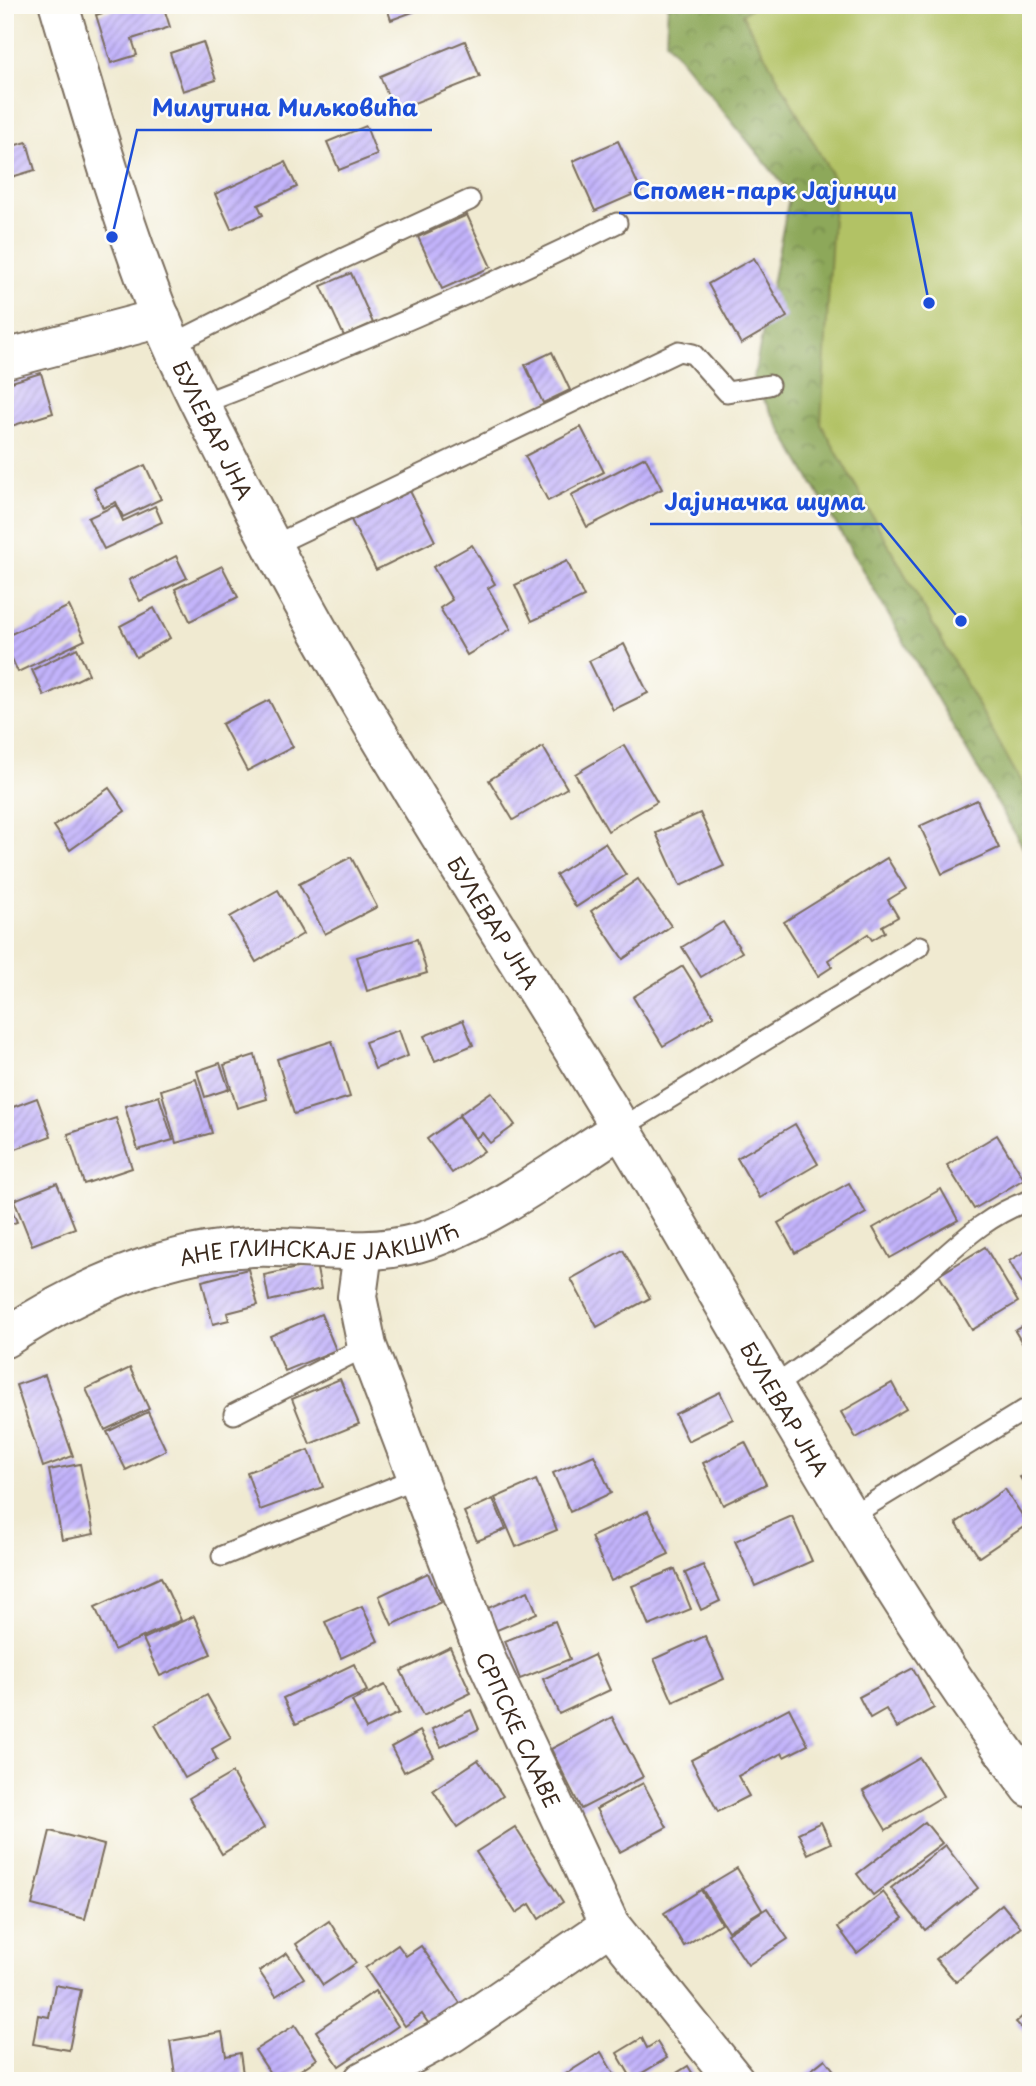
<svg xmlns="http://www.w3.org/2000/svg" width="1036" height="2086" font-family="'Playpen Sans',sans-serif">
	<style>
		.forest { fill: url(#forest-crowns); stroke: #64693c; stroke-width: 2 }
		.park { fill: #b2c265; stroke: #767642; stroke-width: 2 }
		.building { fill: url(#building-hatch) }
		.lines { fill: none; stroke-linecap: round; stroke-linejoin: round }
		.service-casing { stroke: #7a6d5d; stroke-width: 23 }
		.minor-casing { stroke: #7a6d5d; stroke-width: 42 }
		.secondary-casing { stroke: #7a6d5d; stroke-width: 42 }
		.service { stroke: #fff; stroke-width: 19 }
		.minor { stroke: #fff; stroke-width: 38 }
		.secondary { stroke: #fff; stroke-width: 38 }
		.labels { text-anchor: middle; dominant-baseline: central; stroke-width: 5; stroke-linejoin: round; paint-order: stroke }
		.street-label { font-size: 21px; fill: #3b2a1e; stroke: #fdfcf7 }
		.leader { fill: none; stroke: #1d4ed8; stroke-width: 2.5 }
		.callout-dot { fill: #1d4ed8; stroke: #fdfcf7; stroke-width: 2.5 }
		.callout-label { font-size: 23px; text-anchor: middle; font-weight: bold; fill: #1d4ed8; stroke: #fdfcf7; stroke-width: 5; stroke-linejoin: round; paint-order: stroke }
	</style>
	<defs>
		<pattern id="forest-crowns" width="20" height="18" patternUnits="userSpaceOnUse" patternTransform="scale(1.75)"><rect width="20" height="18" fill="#8da85a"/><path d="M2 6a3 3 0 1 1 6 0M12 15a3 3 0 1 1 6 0" fill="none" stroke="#74894a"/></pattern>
		<pattern id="building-hatch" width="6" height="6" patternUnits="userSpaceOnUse" patternTransform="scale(1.75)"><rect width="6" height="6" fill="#c2b3fb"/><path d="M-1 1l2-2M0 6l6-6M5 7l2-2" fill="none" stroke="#9f92cb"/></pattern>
	</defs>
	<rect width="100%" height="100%" fill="#fdfcf7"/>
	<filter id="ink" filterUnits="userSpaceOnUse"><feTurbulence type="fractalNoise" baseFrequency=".0143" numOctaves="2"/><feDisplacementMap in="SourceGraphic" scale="14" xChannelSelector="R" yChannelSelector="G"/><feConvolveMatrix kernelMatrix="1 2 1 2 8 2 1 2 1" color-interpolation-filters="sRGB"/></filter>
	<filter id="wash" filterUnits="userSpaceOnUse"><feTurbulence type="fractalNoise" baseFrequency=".00686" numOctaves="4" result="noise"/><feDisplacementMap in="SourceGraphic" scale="28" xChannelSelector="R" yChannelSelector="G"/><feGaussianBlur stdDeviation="1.57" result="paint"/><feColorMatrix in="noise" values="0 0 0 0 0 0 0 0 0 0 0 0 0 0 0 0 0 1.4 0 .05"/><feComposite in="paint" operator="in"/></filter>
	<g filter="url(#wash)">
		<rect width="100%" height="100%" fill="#f0ead1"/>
		<path class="forest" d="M668,5h363v856l-278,-480 37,-188 -124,-152z"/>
		<path class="park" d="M756,5h275v795l-210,-376 14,-243 -93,-167z"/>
		<g id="blocks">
			<g class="building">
				<path d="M128,5h35l7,22 -38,12 5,16 -26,8 -15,-48z"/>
				<path d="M386,5h43v1l-38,14z"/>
				<path d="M465,41l15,36 -86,34 -14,-35z"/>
				<path d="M203,42l13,38 -33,11 -13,-38z"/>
				<path d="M366,126l11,29 -38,15 -12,-28z"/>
				<path d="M618,141l23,50 -46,20 -22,-50z"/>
				<path d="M27,142l8,28 -30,9v-31z"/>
				<path d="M285,162l12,25 -39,18 5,10 -32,14 -16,-35z"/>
				<path d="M467,215l24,52 -49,22 -24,-52z"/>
				<path d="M754,258l33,59 -46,27 -33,-60z"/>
				<path d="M351,273l22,50 -29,13 -23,-50z"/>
				<path d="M552,352l18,38 -27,13 -18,-38z"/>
				<path d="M41,373l12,40 -48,15v-44z"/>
				<path d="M581,427l23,45 -56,29 -23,-45z"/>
				<path d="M645,457l17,32 -75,38 -16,-32z"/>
				<path d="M145,465l16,34 -38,18 -7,-15 -13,6 -9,-20z"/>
				<path d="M410,491l25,50 -59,29 -25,-50z"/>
				<path d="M116,505l7,16 32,-15 7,16 -58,27 -16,-31z"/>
				<path d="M472,545l23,39 -7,4 23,41 -44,26 -27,-47 12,-8 -19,-33z"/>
				<path d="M176,556l11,22 -47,23 -11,-21z"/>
				<path d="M567,561l17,36 -52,24 -17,-36z"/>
				<path d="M222,566l16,31 -48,24 -15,-32z"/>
				<path d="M69,606l16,34 -67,32 -13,-28v-7z"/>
				<path d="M154,608l16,30 -34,19 -16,-31z"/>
				<path d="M624,644l24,49 -35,17 -24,-49z"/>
				<path d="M77,648l12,26 -45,22 -12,-26z"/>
				<path d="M269,700l24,47 -46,24 -25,-47z"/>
				<path d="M624,745l33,57 -49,29 -33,-57z"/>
				<path d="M543,747l24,41 -54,32 -24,-40z"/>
				<path d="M109,788l16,23 -55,39 -16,-24z"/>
				<path d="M977,800l22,48 -57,26 -22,-48z"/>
				<path d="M700,813l24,53 -44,20 -24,-53z"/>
				<path d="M605,843l21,32 -50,32 -20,-32z"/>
				<path d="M351,857l26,50 -52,27 -26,-50z"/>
				<path d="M887,858l19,31 -18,11 10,17 -16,9 3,6 -13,8 -4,-6 -40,26 4,7 -14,9 -34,-54z"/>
				<path d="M638,879l33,47 -48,33 -32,-48z"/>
				<path d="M278,890l25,44 -47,28 -26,-45z"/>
				<path d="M723,922l19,30 -41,25 -19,-30z"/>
				<path d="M417,939l10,34 -60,18 -10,-34z"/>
				<path d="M683,966l31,50 -51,30 -30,-49z"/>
				<path d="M463,1020l10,25 -38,16 -11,-25z"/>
				<path d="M399,1030l9,26 -33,13 -10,-27z"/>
				<path d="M332,1041l18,56 -56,17 -17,-55z"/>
				<path d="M255,1055l12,44 -30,9 -13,-43z"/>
				<path d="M220,1063l9,26 -24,8 -8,-26z"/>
				<path d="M196,1079l16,54 -36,10 -15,-53z"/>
				<path d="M491,1092l24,33 -25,18 -8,-10 -6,5 -17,-23z"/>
				<path d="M159,1096l14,44 -35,10 -13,-44z"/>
				<path d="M37,1098l14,38 -46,17v-43z"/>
				<path d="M459,1116l25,35 -32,22 -25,-34z"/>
				<path d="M116,1118l16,50 -48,16 -16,-50z"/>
				<path d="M795,1124l23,40 -58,34 -23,-40z"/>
				<path d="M997,1135l27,44 -50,30 -27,-44z"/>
				<path d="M57,1183l18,45 -43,17 -18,-45z"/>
				<path d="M849,1183l17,30 -71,40 -17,-30z"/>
				<path d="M941,1189l17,31 -68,38 -17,-30z"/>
				<path d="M5,1193l12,29 -12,4z"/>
				<path d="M985,1247l33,55 -46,28 -33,-55z"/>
				<path d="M1031,1248v45l-2,2 -20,-34z"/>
				<path d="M623,1250l27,48 -53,29 -26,-48z"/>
				<path d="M316,1264l5,25 -52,12 -5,-26z"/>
				<path d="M248,1269l10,36 -31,8 2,7 -16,4 -11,-43z"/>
				<path d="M321,1314l15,36 -51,21 -15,-35z"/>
				<path d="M1031,1321v37l-16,-27z"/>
				<path d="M130,1368l19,41 -44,21 -19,-41z"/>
				<path d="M45,1375l28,81 -30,11 -27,-82z"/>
				<path d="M340,1379l19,45 -49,20 -18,-45z"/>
				<path d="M892,1383l14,26 -50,29 -15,-26z"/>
				<path d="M720,1392l13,27 -45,22 -13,-27z"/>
				<path d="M148,1412l18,38 -40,20 -19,-38z"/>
				<path d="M745,1442l21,42 -43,21 -20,-42z"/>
				<path d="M309,1450l14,37 -63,23 -13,-38z"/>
				<path d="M594,1455l17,38 -41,19 -17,-39z"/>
				<path d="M80,1464l14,70 -32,6 -13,-70z"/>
				<path d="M1031,1471v23l-11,-17z"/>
				<path d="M536,1480l21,50 -41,17 -21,-49z"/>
				<path d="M1005,1489l23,35 -49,33 -23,-34z"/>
				<path d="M493,1499l13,30 -29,12 -13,-29z"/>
				<path d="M648,1511l21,43 -58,27 -20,-44z"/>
				<path d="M792,1516l20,45 -57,25 -20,-45z"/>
				<path d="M703,1565l17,36 -19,9 -16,-37z"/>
				<path d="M675,1569l16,40 -42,17 -17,-40z"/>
				<path d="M428,1573l13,29 -49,23 -13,-29z"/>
				<path d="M161,1577l20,43 -67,30 -19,-43z"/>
				<path d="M528,1591l9,22 -47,20 -9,-22z"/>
				<path d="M362,1606l16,35 -37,17 -16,-36z"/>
				<path d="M194,1616l17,38 -51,22 -17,-37z"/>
				<path d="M555,1621l15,38 -50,20 -15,-38z"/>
				<path d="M705,1636l19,43 -51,23 -19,-43z"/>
				<path d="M450,1647l21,46 -48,23 -22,-45z"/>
				<path d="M594,1655l16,35 -51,24 -16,-35z"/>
				<path d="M354,1664l13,27 -71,33 -13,-26z"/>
				<path d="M913,1668l21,40 -37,20 -11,-19 -16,9 -11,-21z"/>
				<path d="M385,1685l14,28 -33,16 -14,-28z"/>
				<path d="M207,1695l24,43 -19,11 5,11 -32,18 -30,-53z"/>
				<path d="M789,1708l19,37 -24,12 -2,-4 -44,23 11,20 -31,16 -27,-52z"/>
				<path d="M471,1710l8,19 -38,18 -9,-18z"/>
				<path d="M612,1717l31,60 -62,32 -30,-60z"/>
				<path d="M420,1731l14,26 -30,15 -13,-25z"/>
				<path d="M920,1758l23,38 -57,34 -23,-39z"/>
				<path d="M478,1760l25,36 -46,31 -24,-37z"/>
				<path d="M232,1773l32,55 -42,26 -33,-56z"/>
				<path d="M643,1783l24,44 -47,25 -24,-43z"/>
				<path d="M821,1822l10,21 -23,11 -10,-21z"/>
				<path d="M925,1822l17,21 -69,52 -16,-21z"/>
				<path d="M515,1827l48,75 -24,17 -9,-15 -14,9 -40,-61z"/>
				<path d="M50,1831l54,14 -19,74 -53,-14z"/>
				<path d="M945,1845l33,43 -53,42 -34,-42z"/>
				<path d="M737,1868l25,42 -34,21 -26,-42z"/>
				<path d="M701,1890l20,33 -37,23 -20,-33z"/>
				<path d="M883,1892l20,26 -46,35 -19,-26z"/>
				<path d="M1002,1904l19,23 -65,55 -20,-23z"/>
				<path d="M767,1908l21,31 -40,26 -21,-31z"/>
				<path d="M329,1921l27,42 -33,22 -27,-41z"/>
				<path d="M398,1945l8,11 15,-10 41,60 -31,21 -9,-13 -17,12 -40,-58z"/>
				<path d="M287,1953l17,25 -28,18 -17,-25z"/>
				<path d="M55,1985l26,5 -12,60 -36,-6 5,-29 11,2z"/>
				<path d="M375,1991l23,35 -59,40 -23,-35z"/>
				<path d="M1031,2009v29l-15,-16z"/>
				<path d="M295,2025l22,34 -33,22h-9l-20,-31z"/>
				<path d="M222,2032l4,24 14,-3 4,28h-68l-6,-40z"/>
				<path d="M642,2038l5,10 10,-6 10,16 -35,21 -15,-26z"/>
				<path d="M601,2052l17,29h-51l-3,-6z"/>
				<path d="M825,2059l17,22h-44l3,-3z"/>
				<path d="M688,2066l9,15h-33z"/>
			</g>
		</g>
	</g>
	<g filter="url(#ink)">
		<use href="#blocks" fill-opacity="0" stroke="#7a6d5d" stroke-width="2"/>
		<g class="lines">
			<defs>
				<g id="service">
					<path d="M173,344l169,-85 128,-59"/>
					<path d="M201,404c141,-54 280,-113 416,-181"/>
					<path d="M272,546l407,-195 14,3 34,38 42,-7"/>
					<path d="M621,1128l299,-182"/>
					<path d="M771,1389c47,-35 98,-68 143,-106 37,-31 69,-68 117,-83"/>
					<path d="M234,1414l133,-68"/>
					<path d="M849,1517l182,-111"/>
					<path d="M222,1556l197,-79"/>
				</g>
				<g id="minor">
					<path d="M5,359l156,-41"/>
					<path id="s1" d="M363,1252l-6,45 10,49 120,315 123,264 125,156"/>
					<path id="s2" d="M5,1338c73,-48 160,-88 248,-91 55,-2 110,11 164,-4 67,-19 145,-77 204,-115"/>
					<path d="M363,2081l89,-48 158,-108"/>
				</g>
				<g id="secondary">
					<path id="s3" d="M59,5c31,105 61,211 101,312 23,57 53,111 80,166 111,224 252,431 380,644 134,223 255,453 411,661"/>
				</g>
			</defs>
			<use href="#service" class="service-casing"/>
			<use href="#minor" class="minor-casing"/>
			<use href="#secondary" class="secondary-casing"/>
			<use href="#service" class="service"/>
			<use href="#minor" class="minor"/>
			<use href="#secondary" class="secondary"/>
		</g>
	</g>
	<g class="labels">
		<g class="street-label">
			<text stroke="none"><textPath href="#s3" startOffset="453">БУЛЕВАР ЈНА</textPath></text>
			<text stroke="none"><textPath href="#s3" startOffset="1020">БУЛЕВАР ЈНА</textPath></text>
			<text stroke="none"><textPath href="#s2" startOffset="334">АНЕ ГЛИНСКАЈЕ ЈАКШИЋ</textPath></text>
			<text stroke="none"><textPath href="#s3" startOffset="1587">БУЛЕВАР ЈНА</textPath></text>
			<text stroke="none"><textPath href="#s1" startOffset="508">СРПСКЕ СЛАВЕ</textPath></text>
		</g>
	</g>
	<path class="leader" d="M112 237L137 130H432M929 303L911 213H619M961 621L881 524H650"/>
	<g class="callout-dot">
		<circle cx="112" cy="237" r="7"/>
		<circle cx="929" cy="303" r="7"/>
		<circle cx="961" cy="621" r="7"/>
	</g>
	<g class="callout-label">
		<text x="285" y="116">Милутина Миљковића</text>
		<text x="765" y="199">Спомен-парк Јајинци</text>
		<text x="765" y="510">Јајиначка шума</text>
	</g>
	<rect width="1036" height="2086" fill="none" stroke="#fdfcf7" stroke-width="28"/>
</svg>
